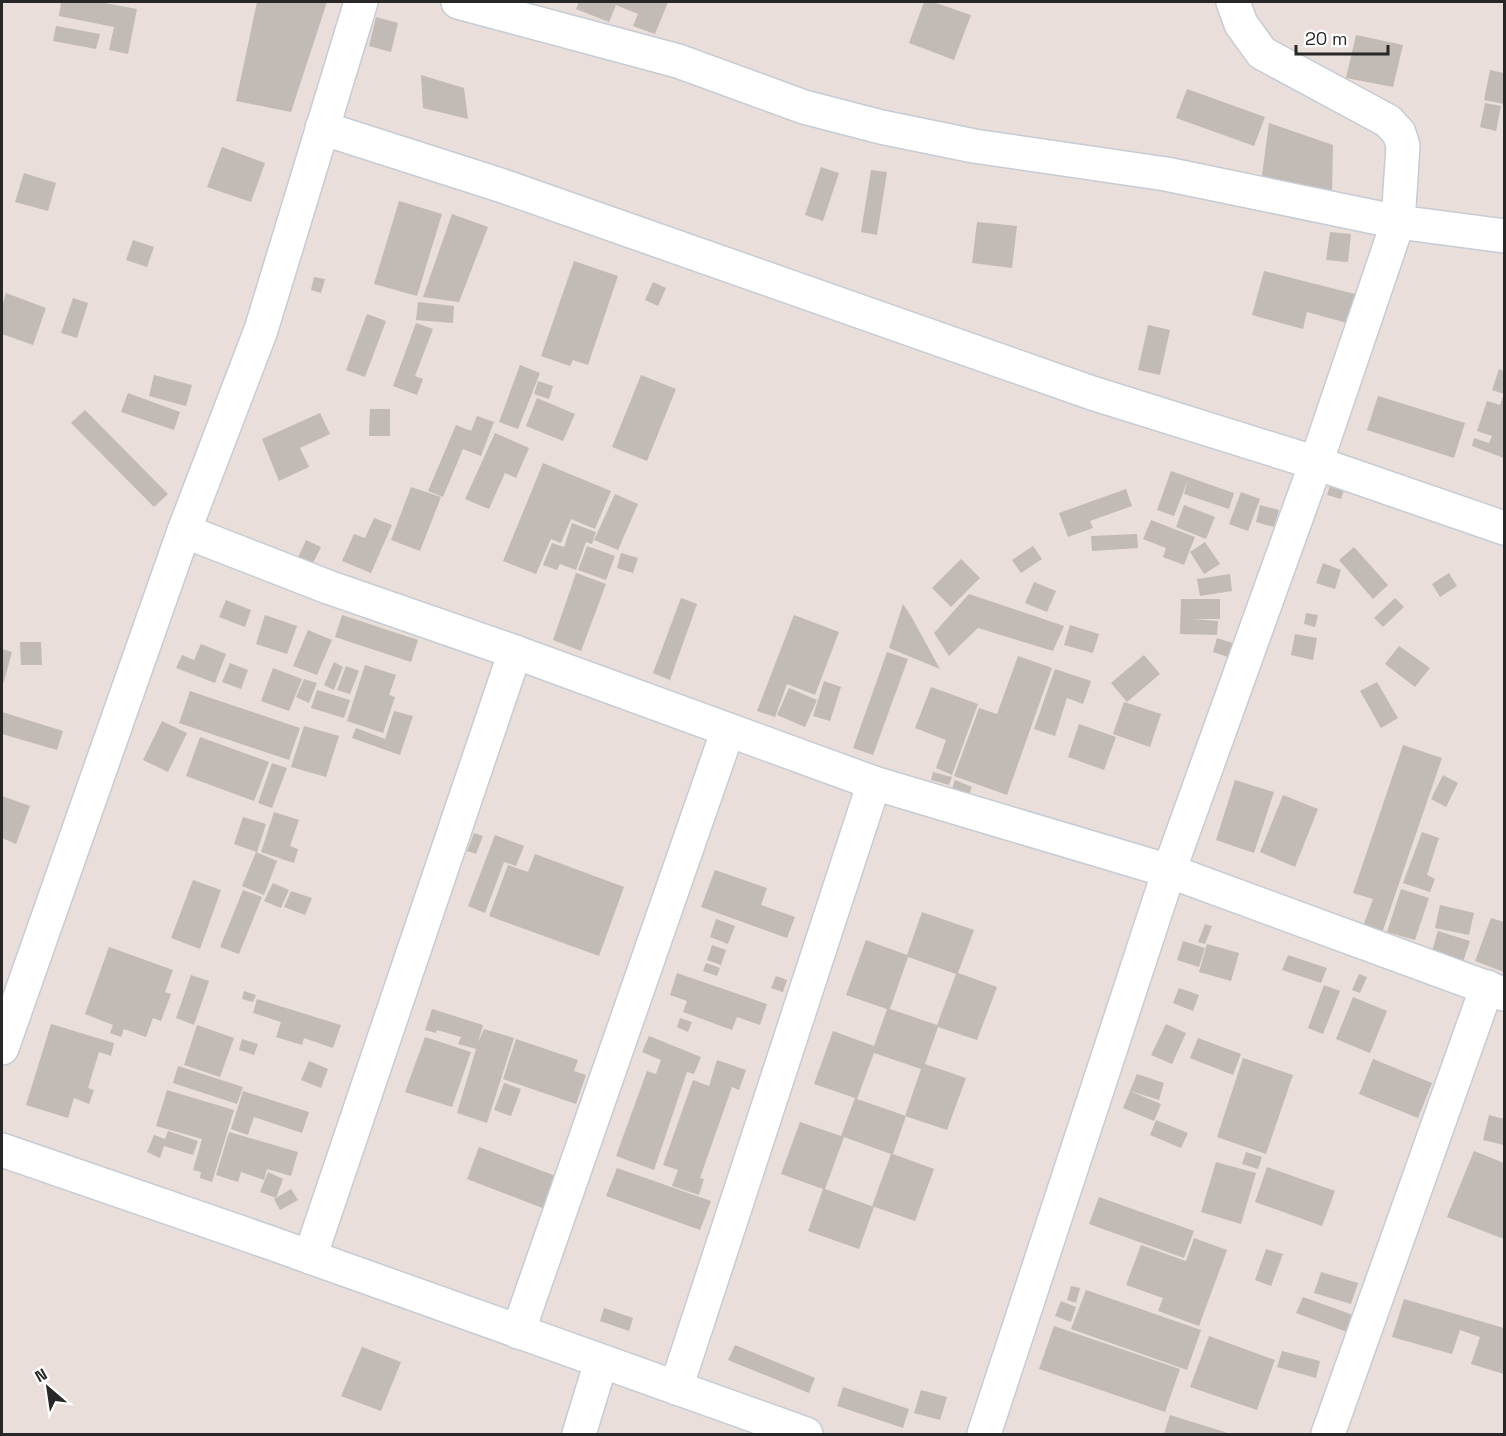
<svg xmlns="http://www.w3.org/2000/svg" width="1506" height="1436" font-family="'Space Grotesk',sans-serif">
	<style>
		.building { fill: #c2bab5; fill-rule: evenodd }
		.lines { fill: none; stroke-linecap: round; stroke-linejoin: round }
		.minor-casing { stroke: #c5ccd5; stroke-width: 36 }
		.minor { stroke: #fff; stroke-width: 33 }
	</style>
	<rect width="100%" height="100%" fill="#e9ded9"/>
	<g class="building">
		<path d="M61,2h38l38,7 -9,45 -19,-4 5,-23 -55,-11z"/>
		<path d="M257,2h70l-36,110 -55,-11z"/>
		<path d="M579,2h89l-13,32 -22,-8 5,-12 -22,-9 -7,17 -33,-13z"/>
		<path d="M924,2h9l38,13 -17,45 -45,-17z"/>
		<path d="M376,17l22,6 -7,29 -22,-6z"/>
		<path d="M56,26l44,8 -4,15 -43,-8z"/>
		<path d="M1356,35l47,10 -10,42 -47,-9z"/>
		<path d="M1490,70l14,3v31l-20,-4z"/>
		<path d="M421,75l43,13 4,31 -45,-11z"/>
		<path d="M1187,89l78,28 -11,29 -78,-28z"/>
		<path d="M1485,103l16,3 -5,25 -16,-4z"/>
		<path d="M1269,123l64,22 -1,47 -71,-9z"/>
		<path d="M222,147l43,16 -14,39 -44,-15z"/>
		<path d="M821,167l18,6 -16,48 -18,-6z"/>
		<path d="M871,170l16,2 -10,63 -16,-3z"/>
		<path d="M24,173l32,10 -8,28 -33,-9z"/>
		<path d="M399,201l43,13 -25,82 -43,-12z"/>
		<path d="M452,214l36,13 -29,75 -36,-5z"/>
		<path d="M977,222l40,4 -5,42 -40,-5z"/>
		<path d="M1330,232l21,2 -3,28 -22,-2z"/>
		<path d="M133,240l21,7 -7,20 -21,-7z"/>
		<path d="M574,261l44,15 -30,89 -15,-5 -3,6 -29,-10z"/>
		<path d="M1264,271l91,23 -8,29 -40,-11 -4,17 -51,-14z"/>
		<path d="M314,277l11,2 -4,14 -10,-3z"/>
		<path d="M653,282l13,6 -8,18 -13,-6z"/>
		<path d="M6,293l40,15 -13,37 -31,-11v-27z"/>
		<path d="M73,298l15,5 -11,35 -16,-5z"/>
		<path d="M418,302l36,4 -1,17 -37,-3z"/>
		<path d="M367,314l19,7 -21,56 -19,-7z"/>
		<path d="M416,323l17,6 -18,47 8,3 -6,16 -24,-9z"/>
		<path d="M1148,325l22,5 -10,45 -22,-5z"/>
		<path d="M520,365l20,8 -22,56 -19,-7z"/>
		<path d="M1499,369l5,2v87l-32,-12 2,-8 15,5 3,-7 -15,-5 10,-30 13,4 4,-11 -12,-4z"/>
		<path d="M154,375l38,10 -6,21 -37,-10z"/>
		<path d="M641,375l35,14 -29,72 -35,-14z"/>
		<path d="M538,381l15,5 -4,13 -15,-5z"/>
		<path d="M128,393l52,19 -6,18 -53,-18z"/>
		<path d="M1378,396l87,27 -11,35 -87,-28z"/>
		<path d="M537,398l38,16 -12,27 -37,-15z"/>
		<path d="M370,409h20v27h-21z"/>
		<path d="M85,410l83,84 -14,13 -83,-84z"/>
		<path d="M320,413l10,21 -30,14 9,19 -30,14 -17,-42z"/>
		<path d="M477,416l17,6 -13,34 -18,-7 -20,48 -15,-6 28,-66 15,6z"/>
		<path d="M495,433l34,15 -13,30 -11,-5 -16,36 -24,-10z"/>
		<path d="M543,463l68,28 -16,38 -24,-10 -10,24 -10,-4 -15,35 -33,-13z"/>
		<path d="M1171,471l63,22 -5,16 -45,-15 4,-14 -14,36 -17,-6z"/>
		<path d="M1331,482l14,5 -4,12 -14,-4z"/>
		<path d="M411,487l30,10 -21,54 -29,-11z"/>
		<path d="M1126,489l6,17 -42,15 3,7 -25,9 -9,-24z"/>
		<path d="M1241,492l19,7 -12,32 -19,-7z"/>
		<path d="M615,494l23,10 -20,46 -24,-10z"/>
		<path d="M1184,505l31,12 -9,22 -30,-12z"/>
		<path d="M1260,505l19,5 -5,17 -18,-5z"/>
		<path d="M374,518l18,7 -21,48 -29,-12 12,-27 11,4z"/>
		<path d="M1151,520l44,17 -11,28 -21,-8 3,-9 -23,-9z"/>
		<path d="M572,523l24,9 -4,12 -6,-2 -10,28 -16,-6 -3,6 -14,-5 9,-22 12,4z"/>
		<path d="M1137,534l1,14 -46,3 -1,-15z"/>
		<path d="M306,540l15,7 -10,20 -14,-7z"/>
		<path d="M1205,542l15,22 -16,10 -14,-22z"/>
		<path d="M587,546l28,10 -9,24 -28,-10z"/>
		<path d="M1033,546l9,13 -21,14 -9,-13z"/>
		<path d="M1354,547l34,38 -15,14 -34,-39z"/>
		<path d="M621,553l17,5 -5,15 -16,-5z"/>
		<path d="M961,559l19,19 -29,29 -19,-19z"/>
		<path d="M1323,563l18,7 -6,19 -19,-6z"/>
		<path d="M576,573l30,11 -25,67 -28,-11z"/>
		<path d="M1449,573l8,13 -17,11 -8,-13z"/>
		<path d="M1230,574l2,17 -32,5 -3,-17z"/>
		<path d="M1034,582l22,9 -9,21 -22,-9z"/>
		<path d="M969,594l95,32 -11,25 -75,-23 -29,28 -15,-23z"/>
		<path d="M681,598l16,6 -27,76 -17,-7z"/>
		<path d="M1395,598l9,9 -21,20 -9,-9z"/>
		<path d="M1181,599h39v20h-26l24,2 -1,14 -37,-1z"/>
		<path d="M226,600l25,10 -6,17 -26,-10z"/>
		<path d="M903,604l8,12 29,53 -51,-21z"/>
		<path d="M1306,613l12,2 -3,12 -11,-3z"/>
		<path d="M265,615l32,11 -10,28 -31,-10z"/>
		<path d="M342,615l76,25 -7,22 -76,-25z"/>
		<path d="M794,615l45,17 -24,63 -28,-11 -12,33 -18,-6z"/>
		<path d="M1070,625l29,9 -6,19 -29,-8z"/>
		<path d="M308,630l24,10 -15,35 -24,-9z"/>
		<path d="M1295,634l22,4 -4,22 -22,-5z"/>
		<path d="M1217,638l25,8 -5,14 -24,-8z"/>
		<path d="M20,642h21l1,23h-21z"/>
		<path d="M201,644l25,10 -11,29 -39,-15 6,-13 12,5z"/>
		<path d="M1399,646l31,22 -15,19 -30,-23z"/>
		<path d="M2,649l10,3 -10,36z"/>
		<path d="M887,652l21,7 -35,96 -20,-7z"/>
		<path d="M1144,655l16,19 -33,28 -16,-19z"/>
		<path d="M1018,656l34,12 -45,127 -53,-19 25,-68 18,6z"/>
		<path d="M334,662l9,5 -9,23 -10,-5z"/>
		<path d="M230,663l18,7 -7,19 -19,-7z"/>
		<path d="M365,665l31,10 -7,20 6,2 -12,36 -36,-12z"/>
		<path d="M346,666l13,5 -9,23 -13,-4z"/>
		<path d="M273,668l29,11 -13,32 -28,-10z"/>
		<path d="M1055,669l36,12 -8,23 -16,-6 -12,38 -21,-7z"/>
		<path d="M304,679l13,4 -8,20 -13,-6z"/>
		<path d="M824,681l17,6 -11,34 -17,-5z"/>
		<path d="M1377,682l21,36 -17,10 -21,-37z"/>
		<path d="M931,687l47,17 -26,71 -16,-7 10,-28 -31,-12z"/>
		<path d="M789,688l28,12 -12,27 -28,-12z"/>
		<path d="M317,690l33,10 -6,18 -33,-10z"/>
		<path d="M190,691l110,37 -11,32 -110,-37z"/>
		<path d="M1124,702l37,12 -11,33 -37,-13z"/>
		<path d="M394,711l19,5 -13,39 -48,-17 4,-10 29,11z"/>
		<path d="M2,712l61,19 -6,19 -55,-16z"/>
		<path d="M162,721l25,12 -19,39 -25,-12z"/>
		<path d="M1079,724l37,13 -12,33 -36,-13z"/>
		<path d="M304,726l35,10 -13,41 -35,-10z"/>
		<path d="M200,737l69,25 -15,39 -68,-25z"/>
		<path d="M1403,745l39,13 -61,178 -19,-7 11,-30 -20,-6z"/>
		<path d="M272,763l15,5 -15,40 -14,-5z"/>
		<path d="M933,772l19,5 -3,8 -18,-5z"/>
		<path d="M1443,775l15,8 -12,24 -15,-8z"/>
		<path d="M955,780l17,7 -4,9 -16,-7z"/>
		<path d="M1235,780l39,12 -20,61 -38,-13z"/>
		<path d="M1283,795l35,14 -23,58 -35,-15z"/>
		<path d="M2,796l28,10 -14,38 -14,-6z"/>
		<path d="M274,812l25,8 -9,26 8,3 -4,14 -33,-11z"/>
		<path d="M243,817l23,7 -9,28 -23,-8z"/>
		<path d="M1422,832l17,6 -12,37 8,4 -5,13 -27,-9z"/>
		<path d="M474,833l9,3 -7,18 -9,-3z"/>
		<path d="M495,835l29,11 -8,20 -12,-4 -19,51 -17,-7z"/>
		<path d="M256,852l21,9 -13,34 -22,-9z"/>
		<path d="M535,854l89,33 -25,69 -110,-40 19,-51 20,7z"/>
		<path d="M715,870l52,18 -6,17 34,12 -8,21 -86,-31z"/>
		<path d="M193,880l28,10 -21,59 -29,-11z"/>
		<path d="M273,883l16,7 -8,18 -17,-7z"/>
		<path d="M1401,889l28,9 -14,42 -28,-8z"/>
		<path d="M243,890l19,7 -23,57 -19,-7z"/>
		<path d="M291,891l21,7 -7,17 -21,-8z"/>
		<path d="M1440,905l34,8 -5,22 -34,-7z"/>
		<path d="M922,912l52,18 -16,43 39,14 -20,53 -39,-13 -13,37 41,14 -19,52 -42,-14 16,-47 -47,-16 -17,46 49,17 -13,38 41,15 -19,52 -43,-15 19,-52 -47,-17 -19,52 49,18 -15,42 -51,-18 15,-42 -42,-15 19,-52 41,14 14,-38 -41,-14 19,-53 41,15 13,-37 -41,-14 20,-55 41,15zM908,957l48,17 -19,51 -47,-16z"/>
		<path d="M1491,918l13,4v50l-29,-11z"/>
		<path d="M716,919l19,7 -7,18 -18,-7z"/>
		<path d="M1205,924l7,2 -7,18 -7,-2z"/>
		<path d="M1438,931l32,10 -10,30 -31,-10z"/>
		<path d="M1183,941l22,7 -6,19 -22,-7z"/>
		<path d="M1207,944l32,9 -8,28 -32,-9z"/>
		<path d="M712,945l14,5 -5,15 -14,-5z"/>
		<path d="M109,947l64,23 -8,22 6,2 -10,27 -8,-3 -7,19 -22,-8 -3,8 -11,-4 3,-8 -28,-11z"/>
		<path d="M1288,955l39,13 -6,15 -39,-13z"/>
		<path d="M706,963l14,5 -3,8 -14,-5z"/>
		<path d="M677,973l90,31 -7,21 -23,-8 -5,13 -49,-18 4,-11 -17,-6z"/>
		<path d="M1359,974l8,3 -7,16 -8,-3z"/>
		<path d="M191,975l18,6 -15,44 -18,-7z"/>
		<path d="M776,976l11,4 -4,12 -12,-4z"/>
		<path d="M1324,985l16,6 -17,43 -15,-6z"/>
		<path d="M1179,988l20,7 -6,16 -20,-8z"/>
		<path d="M244,991l12,4 -3,7 -11,-3z"/>
		<path d="M1353,997l34,14 -17,42 -34,-14z"/>
		<path d="M257,999l84,26 -8,23 -29,-10 -2,7 -26,-8 5,-15 -28,-9z"/>
		<path d="M432,1009l51,16 -5,18 6,-14 30,9 -27,85 -30,-10 19,-64 -18,-5 3,-7 -24,-7 -1,3 -11,-3z"/>
		<path d="M680,1018l12,4 -4,10 -11,-5z"/>
		<path d="M51,1024l63,19 -3,13 -12,-4 -11,36 6,2 -5,14 -15,-6 -6,20 -42,-13z"/>
		<path d="M1166,1024l20,9 -14,31 -21,-9z"/>
		<path d="M197,1025l37,13 -14,39 -36,-12z"/>
		<path d="M649,1036l52,21 -7,17 -7,-2 -33,98 -38,-14 31,-85 9,3 5,-14 -19,-8z"/>
		<path d="M425,1037l46,15 -19,55 -47,-15z"/>
		<path d="M1198,1038l43,16 -8,21 -43,-17z"/>
		<path d="M242,1039l16,5 -4,11 -15,-5z"/>
		<path d="M516,1039l62,21 -4,11 12,4 -10,29 -73,-25z"/>
		<path d="M1243,1058l50,17 -27,79 -49,-17z"/>
		<path d="M1373,1059l59,24 -14,35 -59,-24z"/>
		<path d="M717,1060l29,10 -7,20 -7,-3 -32,91 4,1 -5,16 -27,-9 6,-16 -15,-5 30,-85 16,6z"/>
		<path d="M309,1061l19,8 -7,19 -20,-8z"/>
		<path d="M178,1066l65,21 -6,17 -64,-21z"/>
		<path d="M1137,1074l27,9 -5,17 -29,-9z"/>
		<path d="M504,1083l17,6 -10,27 -17,-6z"/>
		<path d="M167,1090l67,20 -22,72 -12,-4 1,-6 -8,-2 9,-31 -46,-13z"/>
		<path d="M243,1091l66,21 -7,21 -48,-16 -6,18 -17,-6z"/>
		<path d="M1130,1091l31,13 -7,17 -31,-13z"/>
		<path d="M1489,1115l15,4v26l-21,-5z"/>
		<path d="M1156,1120l32,13 -7,15 -31,-13z"/>
		<path d="M168,1131l30,10 -5,14 -29,-9 -4,12 -13,-6 7,-17 11,4z"/>
		<path d="M229,1132l69,20 -7,24 -24,-7 -3,11 -23,-8 -3,10 -22,-7z"/>
		<path d="M479,1147l87,33 -13,32 -86,-33z"/>
		<path d="M1474,1151l30,12v76l-57,-22z"/>
		<path d="M1246,1152l16,5 -4,12 -16,-5z"/>
		<path d="M1216,1162l40,11 -15,51 -40,-12z"/>
		<path d="M1267,1167l68,24 -13,35 -67,-24z"/>
		<path d="M617,1168l94,33 -11,29 -94,-34z"/>
		<path d="M268,1172l15,7 -7,19 -16,-6z"/>
		<path d="M291,1189l7,11 -18,10 -6,-11z"/>
		<path d="M1099,1197l95,34 -10,27 -95,-34z"/>
		<path d="M1194,1238l33,12 -28,76 -41,-15 5,-13 -37,-13 15,-40 45,16z"/>
		<path d="M1266,1249l17,5 -12,32 -16,-6z"/>
		<path d="M1321,1272l37,11 -7,21 -37,-11z"/>
		<path d="M1071,1286l9,2 -4,15 -9,-3z"/>
		<path d="M1086,1290l115,40 -14,40 -116,-41z"/>
		<path d="M1303,1297l50,18 -6,17 -51,-19z"/>
		<path d="M1404,1299l100,29v46l-33,-10 9,-27 -20,-7 -8,24 -60,-17z"/>
		<path d="M1061,1301l15,6 -5,15 -16,-6z"/>
		<path d="M604,1308l29,10 -4,13 -29,-10z"/>
		<path d="M1054,1326l126,43 -15,43 -126,-43z"/>
		<path d="M1209,1336l66,24 -18,50 -67,-23z"/>
		<path d="M735,1345l80,33 -6,15 -81,-33z"/>
		<path d="M362,1347l39,15 -20,49 -40,-15z"/>
		<path d="M1282,1351l38,10 -4,17 -39,-11z"/>
		<path d="M843,1387l66,22 -6,19 -66,-22z"/>
		<path d="M921,1390l26,7 -7,23 -26,-7z"/>
		<path d="M1170,1415l61,19h-67z"/>
	</g>
	<g class="lines">
		<defs>
			<g id="minor">
				<path d="M458,2l220,59 126,46 77,20 93,19 192,28 232,48 106,14"/>
				<path d="M322,128l181,58 589,207 224,70 188,65"/>
				<path d="M184,531l144,56 187,65 359,131 295,88 335,123"/>
				<path d="M2,1048l182,-517 77,-201 100,-328"/>
				<path d="M2,1150l269,93 535,191"/>
				<path d="M310,1257l205,-605"/>
				<path d="M518,1332l210,-602"/>
				<path d="M676,1388l198,-605"/>
				<path d="M579,1434l22,-72"/>
				<path d="M984,1434l185,-563 147,-408 82,-241 5,-76 -4,-13 -11,-12 -126,-68 -21,-29 -8,-22"/>
				<path d="M1328,1434l159,-447"/>
			</g>
		</defs>
		<use href="#minor" class="minor-casing"/>
		<use href="#minor" class="minor"/>
	</g>
	<rect width="1506" height="1436" fill="none" stroke="#272727" stroke-width="6"/>
	<g transform="translate(48 1388) rotate(331)" stroke="#ffffff" stroke-width="4.5" paint-order="stroke">
	<path d="M0-4.5L10 22L0 15L-10 22Z" fill="#272727"/>
	<text y="-9" font-size="16" font-weight="bold" text-anchor="middle" fill="#272727">N</text>
	</g>
	<path d="M1296 45v9h92v-9" fill="none" stroke="#272727" stroke-width="3"/>
	<text x="1305" y="45" font-size="18" fill="#272727" stroke="#ffffff" stroke-width="4.5" paint-order="stroke">20 m</text>
</svg>
